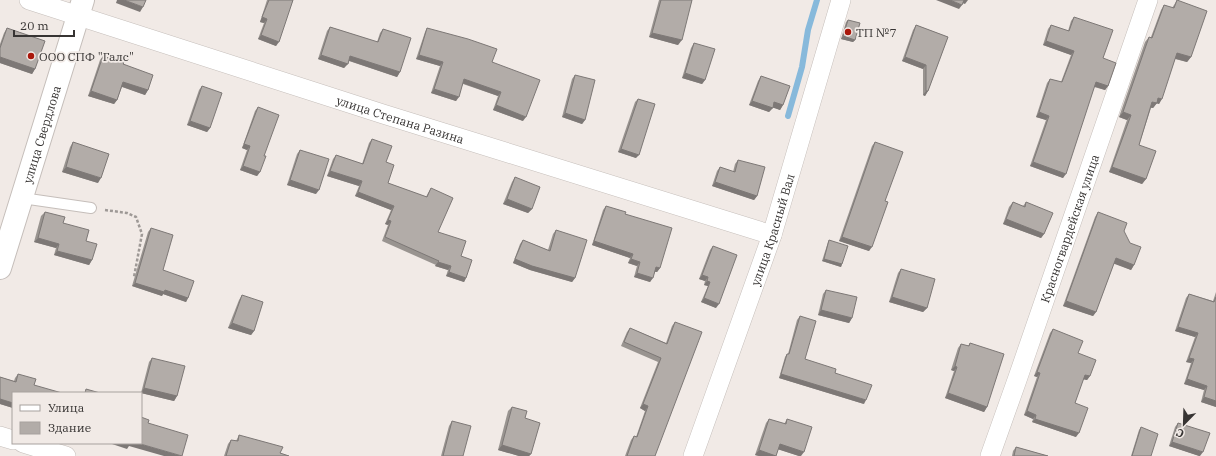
<svg xmlns="http://www.w3.org/2000/svg" width="1216" height="456" font-family="'IBM Plex Serif',serif">
	<style>
		.lines { fill: none; stroke-linecap: round; stroke-linejoin: round }
		.stream { stroke: #87b9db; stroke-width: 6 }
		.service-casing { stroke: #c5beba; stroke-width: 12 }
		.minor-casing { stroke: #c5beba; stroke-width: 20 }
		.tertiary-casing { stroke: #c5beba; stroke-width: 24 }
		.path { stroke: #9e9996; stroke-width: 2.5; stroke-dasharray: 3 2; stroke-linecap: butt }
		.service { stroke: #fff; stroke-width: 10 }
		.minor { stroke: #fff; stroke-width: 19 }
		.tertiary { stroke: #fff; stroke-width: 22 }
		.wall { fill: #999490 }
		.shaded-wall { fill: #7d7876 }
		.building { fill: #b2aca8; stroke: #7d7876 }
		.poi-dot { fill: #a9170b; stroke: #f1eae6; stroke-width: 1.5 }
		.labels { text-anchor: middle; dominant-baseline: central; stroke-width: 3.5; stroke-linejoin: round; paint-order: stroke }
		.poi-label { font-size: 12px; fill: #373433; stroke: #f1eae6; text-anchor: start }
		.street-label { font-size: 12px; fill: #373433; stroke: #f1eae6 }
	</style>
	<rect width="100%" height="100%" fill="#f1eae6"/>
	<g class="lines">
		<path class="stream" d="M788,116l14,-49 6,-37 9,-30"/>
		<defs>
			<path id="service" d="M22,198l69,10"/>
			<g id="minor">
				<path id="s1" d="M29,0l354,114 389,121"/>
				<path d="M0,436l13,4"/>
				<path d="M23,443l43,13"/>
				<path id="s2" d="M693,456l79,-221 69,-235"/>
				<path id="s3" d="M990,456l27,-76 131,-380"/>
			</g>
			<g id="tertiary">
				<path id="s4" d="M0,268l83,-268"/>
			</g>
		</defs>
		<use href="#service" class="service-casing"/>
		<use href="#minor" class="minor-casing"/>
		<use href="#tertiary" class="tertiary-casing"/>
		<path class="path" d="M105,210l22,3 9,4 6,17 -8,43"/>
		<use href="#service" class="service"/>
		<use href="#minor" class="minor"/>
		<use href="#tertiary" class="tertiary"/>
	</g>
	<g class="wall">
		<path d="M267,0h26l-17,46 -18,-7 6,-16 -4,-1z"/>
		<path d="M659,0h33l-14,45 -29,-8z"/>
		<path d="M1177,0l14,57 -4,5 -12,-3 -16,45 -2,-1 -4,5h-2l-12,37 7,34 -4,5 -33,-12 18,-52 -8,-3 26,-75 4,-5h2l10,-27 3,-5 8,3 2,-3z"/>
		<path d="M1074,17l29,41 5,28 -3,4 -11,-3 -31,91 -33,-12 16,-46 -10,-3 11,-34 3,-4 11,3 10,-27 -28,-10 5,-16 3,-4 17,6 3,-10z"/>
		<path d="M848,20l7,20 -2,2 -12,-3 5,-17z"/>
		<path d="M916,25l32,12 -20,54 -3,5 -2,-1v-26l-21,-8 11,-31z"/>
		<path d="M330,27l47,15 3,-9 3,-4 17,43 -3,5 -48,-16 -5,7 -26,-9 9,-28z"/>
		<path d="M7,28l28,41 -3,5 -32,-11v-19l4,-11z"/>
		<path d="M427,28l65,34 31,59 -30,-11 5,-14 -35,-12 -7,17 -25,-8 9,-27 -24,-7 9,-27z"/>
		<path d="M694,43l11,37 -3,4 -20,-6 9,-30z"/>
		<path d="M103,56l20,8 25,26 -3,5 -23,-8 -5,13 -3,4 -26,-8 12,-36z"/>
		<path d="M575,75l10,45 -3,4 -20,-7 10,-38z"/>
		<path d="M761,76l22,29 -3,5 -7,-3 -4,5 -20,-7 9,-24z"/>
		<path d="M202,86l8,42 -3,4 -20,-7 12,-35z"/>
		<path d="M638,99l-2,59 -18,-6 17,-50z"/>
		<path d="M258,107l6,49 -4,16 -3,4 -17,-6 7,-20 -5,-2 13,-37z"/>
		<path d="M372,139l14,23 2,21 38,14 2,-4 3,-5 7,44 23,24 5,22 -2,4 -18,-6 2,-6 -13,-4 1,-1 -54,-24 6,-16 -3,-1 6,-14 -36,-14 4,-10 -32,-10 6,-17 3,-4 26,9 7,-21z"/>
		<path d="M73,142l25,41 -36,-11 8,-25z"/>
		<path d="M875,142l10,59 -16,50 -30,-10 33,-95z"/>
		<path d="M300,150l16,44 -29,-9 10,-31z"/>
		<path d="M738,160l19,36 -3,4 -42,-14 5,-15 3,-4 13,5 2,-8z"/>
		<path d="M515,177l17,32 -4,4 -25,-9 9,-22z"/>
		<path d="M1013,202l10,4 3,-4 18,32 -3,4 -38,-14 6,-17z"/>
		<path d="M606,206l19,8 35,54 -3,4h-2l-5,10 -16,-5 3,-11 -9,-3 2,-5 -38,-13 11,-35z"/>
		<path d="M45,212l18,11 23,18 6,19 -3,5 -35,-10 2,-7 -22,-6 7,-26z"/>
		<path d="M1098,212l36,53 -3,5 -17,-7 -18,49 -3,4 -30,-10 32,-89z"/>
		<path d="M151,228l12,42 25,28 -2,4 -23,-8 -1,2 -30,-10 16,-54z"/>
		<path d="M556,230l19,48 -3,4 -42,-12 -17,-7 7,-19 3,-4 25,10 5,-16z"/>
		<path d="M829,240l13,24 -1,3 -19,-6 6,-19z"/>
		<path d="M713,246l3,62 -15,-6 7,-16 -4,-1 1,-4 -6,-2 11,-29z"/>
		<path d="M901,269l26,39 -4,4 -34,-10 9,-29z"/>
		<path d="M826,290l26,28 -3,5 -31,-8 5,-21z"/>
		<path d="M1216,292v115l-15,-5 3,-12 -20,-6 7,-21 -5,-1 9,-25 -20,-6 11,-33 3,-4 24,7z"/>
		<path d="M242,295l12,36 -3,4 -23,-7 11,-28z"/>
		<path d="M800,316l5,43 30,14 29,31 -85,-26 6,-21 2,-3h1l9,-34z"/>
		<path d="M675,322l-20,134h-30l6,-16 3,-4 2,1 9,-26 -5,-3 18,-46 -37,-16 6,-14 3,-4 36,15 6,-17z"/>
		<path d="M1053,329l25,24 12,23 -3,4 -4,-1 -8,24 1,34 -44,-15 1,-3 -9,-4 13,-38 -3,-1 16,-43z"/>
		<path d="M970,343l17,64 -3,5 -39,-14 9,-27 -3,-1 7,-22 3,-4 7,2z"/>
		<path d="M152,358l25,38 -3,5 -33,-8 8,-31z"/>
		<path d="M18,374l-5,34 -13,-4v-27l14,4 1,-3z"/>
		<path d="M512,407l13,11 6,36 -2,2h-10l-21,-6 10,-39z"/>
		<path d="M769,419l15,5 3,-5 14,37h-2l-21,-7 -2,7h-17l-4,-1 11,-32z"/>
		<path d="M452,421l11,35h-22l8,-30z"/>
		<path d="M1178,423l22,33 -31,-10 6,-19z"/>
		<path d="M1141,427l10,29h-20l8,-26z"/>
		<path d="M239,435l41,18 9,3h-65l4,-12 3,-4 5,1z"/>
		<path d="M1016,447l32,9h-36l1,-5z"/>
	</g>
	<g class="shaded-wall">
		<path d="M117,0h7l19,7 -3,5 -24,-9z"/>
		<path d="M936,0h14l12,5 -3,4z"/>
		<path d="M964,0h4l-3,4 -3,-1z"/>
		<path d="M262,17l5,2 -3,4 -4,-1z"/>
		<path d="M652,33l30,7 -4,5 -29,-8z"/>
		<path d="M261,35l18,7 -3,4 -18,-7z"/>
		<path d="M843,36l12,4 -2,2 -12,-3z"/>
		<path d="M1046,41l28,10 -3,4 -28,-10z"/>
		<path d="M1177,53l14,4 -4,5 -14,-4z"/>
		<path d="M321,55l27,9 -4,4 -26,-9z"/>
		<path d="M419,55l24,7 -3,4 -24,-7z"/>
		<path d="M350,56l50,16 -3,5 -50,-17z"/>
		<path d="M0,57l35,12 -3,5 -32,-11z"/>
		<path d="M905,57l21,8 -3,4 -21,-8z"/>
		<path d="M685,73l20,7 -3,4 -20,-6z"/>
		<path d="M464,79l37,13 -3,4 -36,-13z"/>
		<path d="M123,82l25,8 -3,5 -25,-9z"/>
		<path d="M1096,82l12,4 -3,4 -12,-4z"/>
		<path d="M434,89l25,8 -3,4 -25,-8z"/>
		<path d="M91,91l26,9 -3,4 -26,-8z"/>
		<path d="M926,91h2l-3,5 -2,-1z"/>
		<path d="M1158,98l4,1 -3,5 -4,-1z"/>
		<path d="M752,101l21,7 -4,4 -20,-7z"/>
		<path d="M774,102l9,3 -3,5 -9,-3z"/>
		<path d="M1152,102l5,1 -4,5 -4,-1z"/>
		<path d="M496,105l30,12 -3,4 -30,-11z"/>
		<path d="M1039,112l10,4 -3,4 -10,-3z"/>
		<path d="M1123,112l8,3 -4,5 -8,-3z"/>
		<path d="M565,113l20,7 -3,4 -20,-7z"/>
		<path d="M190,121l20,7 -3,4 -20,-7z"/>
		<path d="M244,144l6,2 -3,4 -5,-2z"/>
		<path d="M621,149l18,6 -3,3 -18,-6z"/>
		<path d="M1033,162l33,12 -3,4 -33,-12z"/>
		<path d="M243,166l17,6 -3,4 -17,-6z"/>
		<path d="M66,167l35,11 -3,5 -36,-11z"/>
		<path d="M1112,167l34,12 -4,5 -33,-12z"/>
		<path d="M330,171l32,10 -3,5 -32,-10z"/>
		<path d="M290,180l29,10 -3,4 -29,-9z"/>
		<path d="M715,182l42,14 -3,4 -42,-14z"/>
		<path d="M358,192l36,14 -3,4 -36,-14z"/>
		<path d="M507,199l25,10 -4,4 -25,-9z"/>
		<path d="M1006,219l38,15 -3,4 -38,-14z"/>
		<path d="M388,220l3,1 -3,4 -3,-1z"/>
		<path d="M842,237l30,10 -3,4 -30,-10z"/>
		<path d="M38,238l21,6 -3,4 -22,-6z"/>
		<path d="M594,241l39,13 -3,4 -38,-13z"/>
		<path d="M57,251l35,9 -3,5 -35,-10z"/>
		<path d="M1116,258l18,7 -3,5 -19,-7z"/>
		<path d="M515,259l60,19 -3,4 -42,-12 -17,-7z"/>
		<path d="M631,259l9,3 -3,4 -9,-3z"/>
		<path d="M824,259l18,5 -1,3 -19,-6z"/>
		<path d="M438,262l13,4 -3,4 -13,-4z"/>
		<path d="M656,267l4,1 -3,4 -4,-1z"/>
		<path d="M449,272l17,6 -2,4 -18,-6z"/>
		<path d="M637,273l16,5 -3,4 -16,-5z"/>
		<path d="M702,275l6,2 -3,4 -6,-2z"/>
		<path d="M707,281l3,1 -2,4 -4,-1z"/>
		<path d="M135,283l30,7 23,8 -2,4 -23,-8 -1,2 -30,-10z"/>
		<path d="M892,297l35,11 -4,4 -34,-10z"/>
		<path d="M704,298l15,6 -3,4 -15,-6z"/>
		<path d="M1066,301l30,11 -3,4 -30,-10z"/>
		<path d="M821,310l31,8 -3,5 -31,-8z"/>
		<path d="M232,323l22,8 -3,4 -23,-7z"/>
		<path d="M1178,327l20,6 -3,4 -20,-6z"/>
		<path d="M1189,358l5,1 -3,4 -5,-1z"/>
		<path d="M955,366l2,1 -3,4 -3,-1z"/>
		<path d="M1037,372l3,1 -3,4 -3,-1z"/>
		<path d="M781,374l85,26 -2,4 -85,-26z"/>
		<path d="M1085,375l5,1 -3,4 -5,-1z"/>
		<path d="M1187,379l20,7 -3,4 -20,-6z"/>
		<path d="M144,388l33,8 -3,5 -33,-8z"/>
		<path d="M948,393l39,14 -3,5 -39,-14z"/>
		<path d="M1204,397l12,4v6l-15,-5z"/>
		<path d="M0,399l13,4v5l-13,-4z"/>
		<path d="M643,404l5,2 -3,5 -5,-3z"/>
		<path d="M1027,411l9,4 -3,4 -9,-4z"/>
		<path d="M1035,419l44,14 -3,4 -44,-15z"/>
		<path d="M1172,442l31,10 -3,4h-1l-30,-10z"/>
		<path d="M112,443h25l45,13h-18l-35,-10 -2,3 -15,-5z"/>
		<path d="M780,444l24,8 -3,4h-2l-22,-7z"/>
		<path d="M502,445l29,9 -2,2h-10l-21,-6z"/>
		<path d="M759,450l17,6h-17l-4,-1z"/>
	</g>
	<g class="building">
		<path d="M124,0h22l-3,7z"/>
		<path d="M269,0h24l-14,42 -18,-7 6,-16 -5,-2z"/>
		<path d="M661,0h31l-10,40 -30,-7z"/>
		<path d="M950,0h14l-2,5z"/>
		<path d="M1177,0l30,11 -16,46 -14,-4 -15,46 -4,-1 -1,5 -5,-1 -13,43 17,6 -10,28 -34,-12 19,-52 -8,-3 26,-75 3,1 12,-33 10,3z"/>
		<path d="M1074,17l39,13 -10,28 13,5 -8,23 -12,-4 -30,92 -33,-12 16,-46 -10,-4 11,-33 12,3 12,-31 -28,-10 5,-16 18,6z"/>
		<path d="M848,20l12,3 -5,17 -12,-4z"/>
		<path d="M916,25l32,12 -20,54h-2v-26l-21,-8z"/>
		<path d="M330,27l48,15 5,-13 28,9 -11,34 -50,-16 -2,8 -27,-9z"/>
		<path d="M7,28l38,13 -10,28 -35,-12v-9z"/>
		<path d="M427,28l41,11 29,10 -5,13 48,18 -14,37 -30,-12 5,-13 -37,-13 -5,18 -25,-8 9,-27 -24,-7z"/>
		<path d="M694,43l21,6 -10,31 -20,-7z"/>
		<path d="M103,56l21,7 -1,1 30,11 -5,15 -25,-8 -6,18 -26,-9z"/>
		<path d="M575,75l20,5 -10,40 -20,-7z"/>
		<path d="M761,76l29,10 -7,19 -9,-3 -1,6 -21,-7z"/>
		<path d="M202,86l20,7 -12,35 -20,-7z"/>
		<path d="M638,99l17,5 -16,51 -18,-6z"/>
		<path d="M258,107l21,8 -15,41h2l-6,16 -17,-6 7,-20 -6,-2z"/>
		<path d="M372,139l20,7 -6,16 8,3 -6,18 39,14 4,-9 22,10 -15,34 28,9 -5,15 11,4 -6,18 -17,-6 2,-6 -13,-4 1,-1 -54,-24 6,-16 -3,-1 6,-14 -36,-14 4,-11 -32,-10 6,-16 27,9z"/>
		<path d="M73,142l36,12 -8,24 -35,-11z"/>
		<path d="M875,142l28,10 -18,49 3,1 -16,45 -30,-10z"/>
		<path d="M300,150l29,9 -10,31 -29,-10z"/>
		<path d="M738,160l27,7 -8,29 -42,-14 5,-15 15,5z"/>
		<path d="M515,177l25,10 -8,22 -25,-10z"/>
		<path d="M1013,202l12,5 1,-5 27,11 -9,21 -38,-15z"/>
		<path d="M606,206l20,6 -1,2 47,14 -12,40 -4,-1 -3,11 -16,-5 3,-11 -9,-3 2,-5 -39,-13z"/>
		<path d="M45,212l20,5 -2,6 26,7 -3,11 11,3 -5,16 -35,-9 2,-7 -21,-6z"/>
		<path d="M1098,212l29,11 -3,8 6,12 11,4 -7,18 -18,-7 -20,54 -30,-11z"/>
		<path d="M151,228l22,7 -10,35 31,11 -6,17 -23,-8 -1,2 -29,-9z"/>
		<path d="M556,230l31,10 -12,38 -43,-12 -17,-7 8,-19 27,11z"/>
		<path d="M829,240l19,6 -6,18 -18,-5z"/>
		<path d="M713,246l24,9 -18,49 -15,-6 6,-16 -3,-1 1,-4 -6,-2z"/>
		<path d="M901,269l34,10 -8,29 -35,-11z"/>
		<path d="M826,290l31,7 -5,21 -31,-8z"/>
		<path d="M1189,294l25,8 2,-5v104l-12,-4 3,-11 -20,-7 7,-20 -5,-1 9,-25 -20,-6z"/>
		<path d="M242,295l21,7 -9,29 -22,-8z"/>
		<path d="M800,316l16,5 -11,38 31,10 -1,4 37,12 -6,15 -85,-26 6,-20h2z"/>
		<path d="M675,322l27,10 -47,124h-28l7,-20 3,1 11,-31 -5,-2 18,-46 -37,-16 6,-14 37,16z"/>
		<path d="M1053,329l30,12 -5,12 18,7 -6,16 -5,-1 -10,28 13,5 -9,25 -44,-14 1,-4 -9,-4 13,-38 -3,-1z"/>
		<path d="M970,343l34,11 -17,53 -39,-14 9,-26 -2,-1 6,-22 8,2z"/>
		<path d="M152,358l33,8 -8,30 -33,-8z"/>
		<path d="M18,374l18,5 -2,6 28,8h-49v10l-13,-4v-22l16,5z"/>
		<path d="M86,389l14,4h-15z"/>
		<path d="M512,407l15,4 -2,7 15,5 -9,31 -29,-9z"/>
		<path d="M141,417l8,3 -1,3 40,12 -6,21 -45,-13h4z"/>
		<path d="M769,419l17,5 1,-5 25,8 -8,25 -24,-8 -4,12 -17,-6z"/>
		<path d="M452,421l19,5 -8,30h-20z"/>
		<path d="M1178,423l32,10 -7,19 -31,-10z"/>
		<path d="M1141,427l17,7 -7,22h-19z"/>
		<path d="M239,435l44,12 -3,6 9,3h-63l5,-16 7,1z"/>
		<path d="M123,443h7v2z"/>
		<path d="M1016,447l32,9h-34z"/>
	</g>
	<g class="poi-dot">
		<circle cx="848" cy="32" r="4"/>
		<circle cx="31" cy="56" r="4"/>
	</g>
	<g class="labels">
		<g class="poi-label">
			<text x="856" y="32">ТП №7</text>
			<text x="39" y="56">ООО СПФ "Галс"</text>
		</g>
		<g class="street-label">
			<text stroke="none"><textPath href="#s1" startOffset="390">улица Степана Разина</textPath></text>
			<text stroke="none"><textPath href="#s4" startOffset="140">улица Свердлова</textPath></text>
			<text stroke="none"><textPath href="#s3" startOffset="241">Красногвардейская улица</textPath></text>
			<text stroke="none"><textPath href="#s2" startOffset="240">улица Красный Вал</textPath></text>
		</g>
	</g>
	<rect x="12" y="392" width="130" height="52" fill="#f1eae6" stroke="#a7a19e"/>
	<rect x="20" y="405" width="20" height="6" fill="#ffffff" stroke="#a7a19e"/>
	<text x="48" y="412" font-size="12" fill="#373433">Улица</text>
	<rect x="20" y="422" width="20" height="12" fill="#b2aca8" stroke="#a7a19e"/>
	<text x="48" y="432" font-size="12" fill="#373433">Здание</text>
	<g transform="translate(1184 424) rotate(203)" stroke="#f1eae6" stroke-width="3" paint-order="stroke">
	<path d="M0-3L7 15L0 10L-7 15Z" fill="#373433"/>
	<text y="-6" font-size="11" font-weight="bold" text-anchor="middle" fill="#373433">С</text>
	</g>
	<path d="M14 30v6h60v-6" fill="none" stroke="#373433" stroke-width="2"/>
	<text x="20" y="30" font-size="12" fill="#373433" stroke="#f1eae6" stroke-width="3" paint-order="stroke">20 m</text>
</svg>
